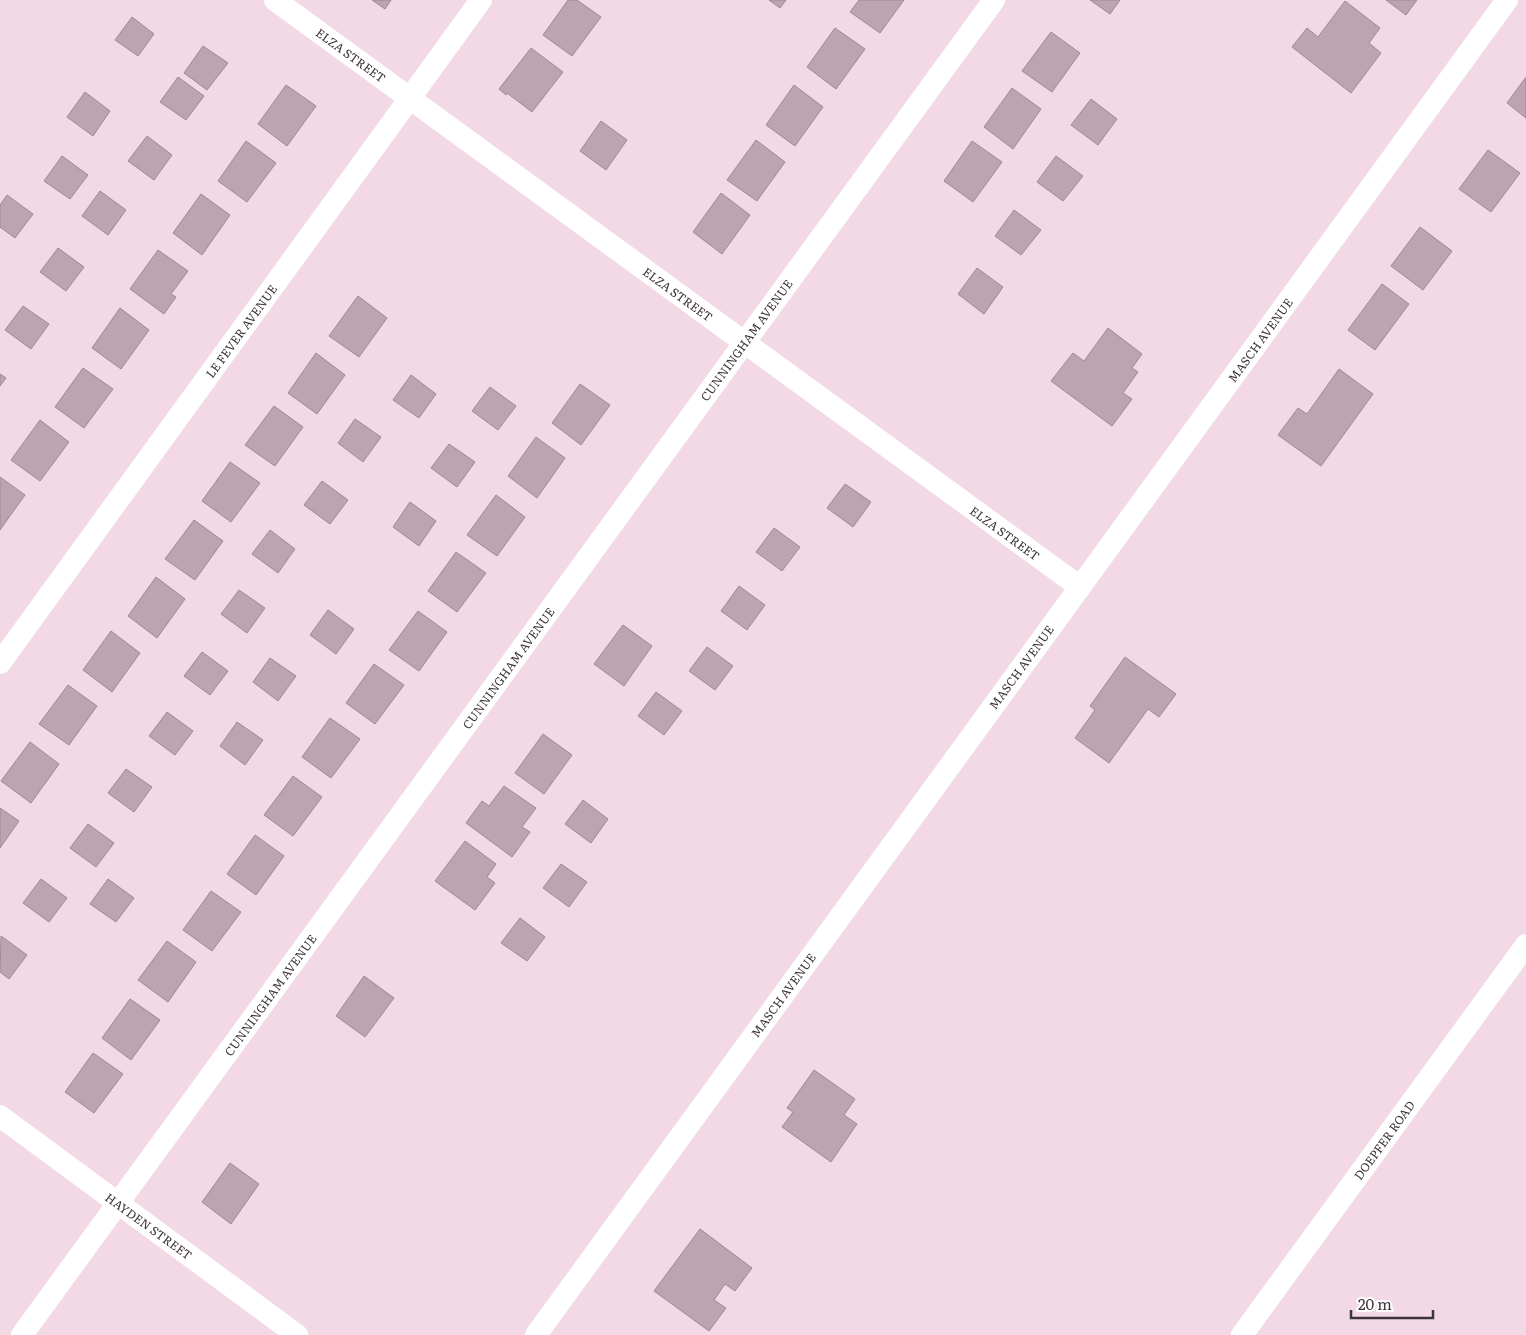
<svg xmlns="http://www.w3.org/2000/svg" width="1526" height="1335" font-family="Literata,serif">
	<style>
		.building { fill: #bca5b1; stroke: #a08994 }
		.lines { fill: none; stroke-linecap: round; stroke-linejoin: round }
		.street { stroke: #fff; stroke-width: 22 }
		.labels { text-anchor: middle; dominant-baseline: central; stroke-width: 4; stroke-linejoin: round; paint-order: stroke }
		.street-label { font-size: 12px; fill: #3e3539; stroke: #fff }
	</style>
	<rect width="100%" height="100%" fill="#f2d9e5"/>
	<g class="building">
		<path d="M372,0h19l-6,9z"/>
		<path d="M568,0h9l24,17 -29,39 -29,-21z"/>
		<path d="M769,0h17l-6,8z"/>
		<path d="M859,0h45l-24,33 -30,-21z"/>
		<path d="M1090,0h30l-10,14z"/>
		<path d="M1386,0h31l-11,15z"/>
		<path d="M1345,1l35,27 -11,15 12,10 -30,40 -59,-46 15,-19 11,9z"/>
		<path d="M132,17l22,17 -16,22 -23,-16z"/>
		<path d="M835,28l30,21 -29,40 -29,-22z"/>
		<path d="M1051,32l29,21 -28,39 -30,-21z"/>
		<path d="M203,46l25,17 -21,27 -23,-17z"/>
		<path d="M531,48l32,24 -31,40 -25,-19 -1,2 -7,-6z"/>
		<path d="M178,77l26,19 -18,24 -26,-18z"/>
		<path d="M1526,77v41l-19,-15z"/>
		<path d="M286,85l30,21 -29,40 -29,-22z"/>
		<path d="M794,85l29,22 -28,39 -29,-21z"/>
		<path d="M1012,88l29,21 -28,40 -29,-22z"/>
		<path d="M85,92l25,19 -17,25 -26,-19z"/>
		<path d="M1091,99l26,20 -19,26 -27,-20z"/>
		<path d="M601,121l26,19 -21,30 -26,-19z"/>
		<path d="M147,136l25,19 -18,25 -26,-19z"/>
		<path d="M756,140l29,22 -28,39 -30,-21z"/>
		<path d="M246,141l30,22 -29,39 -29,-21z"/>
		<path d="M972,141l30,21 -29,40 -29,-21z"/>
		<path d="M1488,150l32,23 -29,39 -32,-23z"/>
		<path d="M62,156l26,19 -18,24 -26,-18z"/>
		<path d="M1056,156l27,20 -20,25 -26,-19z"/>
		<path d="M100,191l26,19 -18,25 -26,-19z"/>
		<path d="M721,193l29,22 -28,39 -29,-22z"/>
		<path d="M201,194l29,21 -28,40 -29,-22z"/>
		<path d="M7,195l26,19 -18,24 -15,-11v-22z"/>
		<path d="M1014,210l27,20 -20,25 -26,-19z"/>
		<path d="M1420,227l32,24 -29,39 -32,-24z"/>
		<path d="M58,248l26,19 -18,24 -26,-19z"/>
		<path d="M158,250l30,21 -17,23 5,3 -12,17 -34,-25z"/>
		<path d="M977,268l26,19 -19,27 -26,-20z"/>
		<path d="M1382,284l27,20 -34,46 -27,-20z"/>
		<path d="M358,296l29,22 -28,39 -30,-21z"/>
		<path d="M23,306l26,18 -18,25 -26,-19z"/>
		<path d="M120,308l29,22 -28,39 -29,-21z"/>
		<path d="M1108,328l34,26 -10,14 6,4 -15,21 9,6 -20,27 -61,-45 22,-28 11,8z"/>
		<path d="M316,353l29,22 -28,39 -29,-21z"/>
		<path d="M83,368l30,21 -29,39 -29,-21z"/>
		<path d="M1339,369l34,25 -52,72 -43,-31 20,-27 9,6z"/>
		<path d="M0,374l6,4 -6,8z"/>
		<path d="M411,375l25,19 -17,24 -26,-18z"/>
		<path d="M580,384l30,21 -29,40 -29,-22z"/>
		<path d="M490,387l26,19 -18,24 -26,-19z"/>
		<path d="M274,406l29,21 -28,39 -30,-21z"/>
		<path d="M355,419l26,18 -18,25 -25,-19z"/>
		<path d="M40,420l29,22 -29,39 -29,-21z"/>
		<path d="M536,437l29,21 -28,40 -29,-22z"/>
		<path d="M449,444l26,18 -18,25 -26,-19z"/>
		<path d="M230,462l30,21 -29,39 -29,-21z"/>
		<path d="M0,477l25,18 -25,35z"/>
		<path d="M322,481l26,19 -18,24 -26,-19z"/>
		<path d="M845,484l26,18 -18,25 -26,-19z"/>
		<path d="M496,495l29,22 -28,39 -30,-21z"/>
		<path d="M410,502l26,19 -17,25 -26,-19z"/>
		<path d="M194,520l29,21 -28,39 -30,-21z"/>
		<path d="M774,528l26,19 -18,24 -26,-19z"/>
		<path d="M270,530l25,19 -17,24 -26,-19z"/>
		<path d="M456,552l30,21 -29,39 -29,-21z"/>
		<path d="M156,577l29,22 -28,39 -29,-22z"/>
		<path d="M739,586l26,19 -18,25 -26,-19z"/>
		<path d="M239,590l26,18 -18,25 -26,-19z"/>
		<path d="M328,610l26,19 -18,25 -26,-19z"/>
		<path d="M418,611l29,21 -28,39 -30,-21z"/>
		<path d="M623,625l29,21 -28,40 -30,-22z"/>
		<path d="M111,631l29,22 -28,39 -29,-22z"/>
		<path d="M707,647l26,19 -18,24 -26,-19z"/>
		<path d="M202,652l26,19 -18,24 -26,-19z"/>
		<path d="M1125,657l51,37 -17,23 -11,-8 -39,54 -34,-25 20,-28 -5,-4z"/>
		<path d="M270,658l26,18 -18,25 -25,-19z"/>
		<path d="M374,664l30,21 -29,39 -29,-21z"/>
		<path d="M68,685l29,21 -28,39 -30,-21z"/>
		<path d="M656,692l26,19 -18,24 -26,-19z"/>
		<path d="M167,712l26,19 -18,24 -26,-19z"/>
		<path d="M330,718l30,21 -29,39 -29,-21z"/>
		<path d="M237,722l26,18 -18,25 -25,-19z"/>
		<path d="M543,734l29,21 -28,39 -29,-21z"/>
		<path d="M30,742l29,22 -28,39 -30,-22z"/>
		<path d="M126,769l26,18 -18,25 -26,-19z"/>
		<path d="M293,776l29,21 -29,39 -29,-21z"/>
		<path d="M504,786l32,22 -14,19 8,5 -18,25 -46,-34 16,-22 7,5z"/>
		<path d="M583,800l25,19 -17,24 -26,-19z"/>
		<path d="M0,808l19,13 -19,27z"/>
		<path d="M88,824l26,19 -18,24 -26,-19z"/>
		<path d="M255,835l29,21 -28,39 -29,-21z"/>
		<path d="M465,841l31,23 -9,13 8,6 -20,27 -40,-29z"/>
		<path d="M561,864l26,18 -18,25 -26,-19z"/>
		<path d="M41,879l26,19 -18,24 -26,-19z"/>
		<path d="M108,879l26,19 -18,24 -26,-18z"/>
		<path d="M211,891l30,21 -29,39 -29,-21z"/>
		<path d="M520,918l25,19 -18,24 -26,-18z"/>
		<path d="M1,936l26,19 -18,24 -9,-7z"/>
		<path d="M167,941l29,21 -28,40 -30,-22z"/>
		<path d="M364,976l30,22 -29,39 -29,-21z"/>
		<path d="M130,999l30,21 -29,40 -29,-22z"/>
		<path d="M93,1053l30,21 -29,39 -29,-21z"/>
		<path d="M814,1070l41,29 -11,16 13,9 -26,38 -49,-35 11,-15 -6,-4z"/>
		<path d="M230,1163l29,21 -28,40 -29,-22z"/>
		<path d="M700,1229l52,39 -17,23 -10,-7 -11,16 12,8 -17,23 -55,-40z"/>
	</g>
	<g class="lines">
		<g class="street">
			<path d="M275,0l805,587"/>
			<path d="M0,663l481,-663"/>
			<path d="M0,1116l297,219"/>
			<path d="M22,1335l972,-1335"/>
			<path d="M536,1335l971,-1335"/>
			<path d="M1242,1335l284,-390"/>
		</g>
	</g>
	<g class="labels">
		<g class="street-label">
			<text transform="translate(351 55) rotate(36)">ELZA STREET</text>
			<text transform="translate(678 294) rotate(36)">ELZA STREET</text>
			<text transform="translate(241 331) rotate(-54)">LE FEVER AVENUE</text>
			<text transform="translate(746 340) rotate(-54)">CUNNINGHAM AVENUE</text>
			<text transform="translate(1260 340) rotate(-54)">MASCH AVENUE</text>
			<text transform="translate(1005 533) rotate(36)">ELZA STREET</text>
			<text transform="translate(1021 667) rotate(-54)">MASCH AVENUE</text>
			<text transform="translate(508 668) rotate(-54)">CUNNINGHAM AVENUE</text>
			<text transform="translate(270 995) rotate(-54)">CUNNINGHAM AVENUE</text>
			<text transform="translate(783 995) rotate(-54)">MASCH AVENUE</text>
			<text transform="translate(1384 1140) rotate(-54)">DOEPFER ROAD</text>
			<text transform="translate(149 1226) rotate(36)">HAYDEN STREET</text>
		</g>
	</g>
	<path d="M1351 1310v8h82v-8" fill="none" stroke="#3e3539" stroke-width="2.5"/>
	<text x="1358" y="1310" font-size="15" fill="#3e3539" stroke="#ffffff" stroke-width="4" paint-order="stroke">20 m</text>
</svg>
